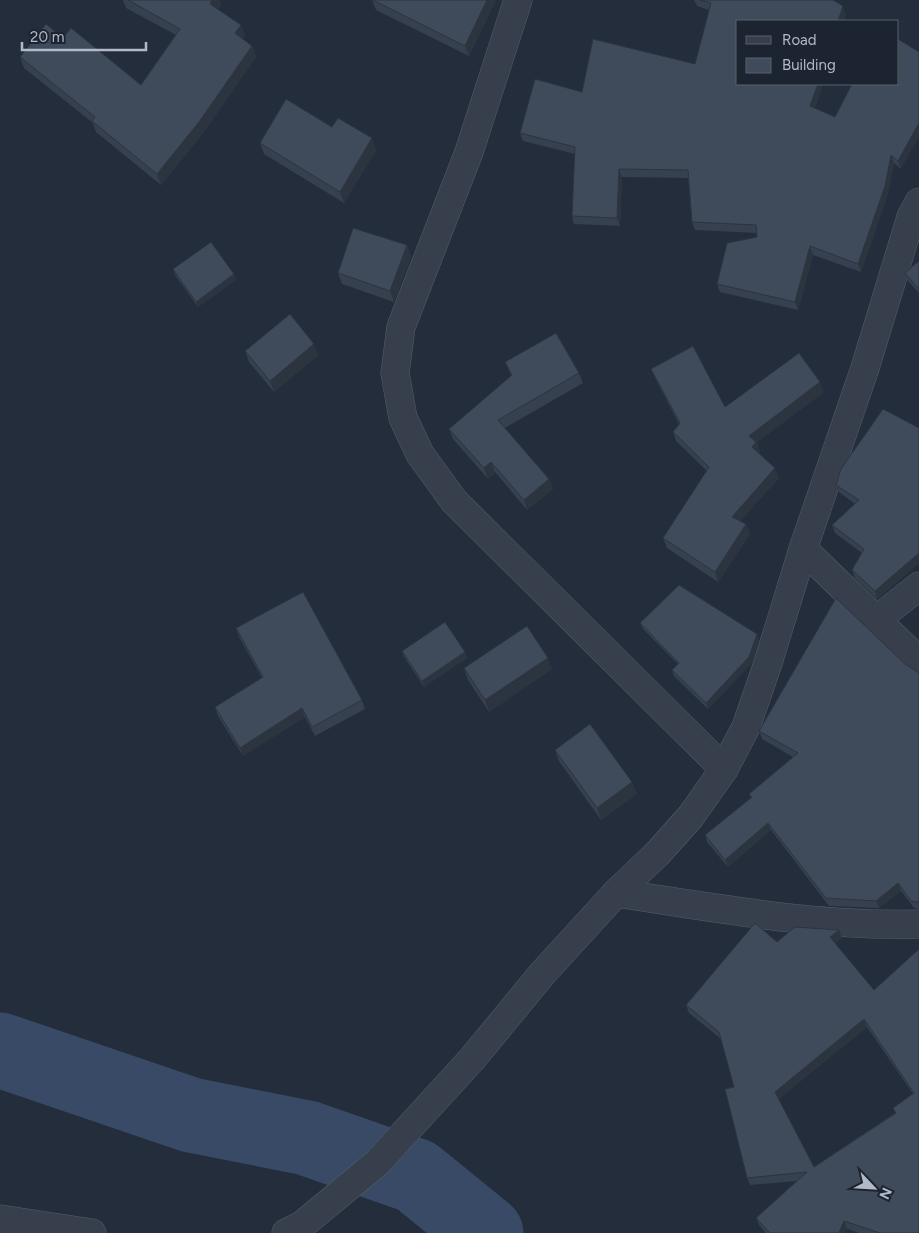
<svg xmlns="http://www.w3.org/2000/svg" width="919" height="1233" font-family="Figtree,sans-serif">
	<style>
		.lines { fill: none; stroke-linecap: round; stroke-linejoin: round }
		.river { stroke: #384a66; stroke-width: 75 }
		.minor-casing { stroke: #555d6a; stroke-width: 29 }
		.minor { stroke: #373f4c; stroke-width: 28 }
		.wall { fill: #36404e; fill-rule: evenodd }
		.shaded-wall { fill: #2c3440 }
		.building { fill: #3f4b5b; stroke: #2c3440; fill-rule: evenodd }
	</style>
	<rect width="100%" height="100%" fill="#232d3c"/>
	<g class="lines">
		<path class="river" d="M0,1050l191,65 116,23 109,38 70,57"/>
		<defs>
			<g id="minor">
				<path d="M518,0l-49,152 -68,175 -6,46 8,45 17,36 34,47 270,268"/>
				<path d="M803,549l116,112"/>
				<path d="M876,620l43,-34"/>
				<path d="M616,893c100,15 202,34 303,31"/>
				<path d="M0,1219l92,14"/>
				<path d="M286,1233l16,-8 75,-62 95,-104 70,-85 74,-81 42,-40 33,-37 33,-47 22,-42 22,-64 35,-114 62,-181 46,-151 8,-15"/>
			</g>
		</defs>
		<use href="#minor" class="minor-casing"/>
		<use href="#minor" class="minor"/>
	</g>
	<g class="wall">
		<path d="M123,0h97l1,4 -3,5 23,16 4,11 -2,3 9,7 4,11 -53,76 -42,52 -65,-53 -3,-9 -69,-55 -4,-11 43,-19 78,47 35,-50 -50,-27z"/>
		<path d="M372,0h124l-27,56 -93,-46z"/>
		<path d="M694,0h139l13,14 -2,7h-106v63h85l-8,24 20,9 63,-33 3,85 -7,-6 -6,31 -27,78 -48,-17 -15,55 -78,-18 -3,-8 40,-47v-4l-62,-3 -3,-8 -4,-44 -66,-1 -2,49 -46,-2 -2,-8 3,-62 -52,-13 -3,-8 62,-41 113,-28 14,-54 -12,-4z"/>
		<path d="M332,127l44,23 -32,53 -80,-49 -4,-11z"/>
		<path d="M407,245l4,12 -17,45 -52,-18 -4,-11z"/>
		<path d="M919,261v32l-11,-12 -3,-8z"/>
		<path d="M173,269l61,5 2,6 -38,27 -23,-32z"/>
		<path d="M245,351l73,4 -44,37 -25,-30z"/>
		<path d="M505,362l74,11 4,10 -78,45 44,51 4,10 -26,21 -32,-38 -7,7 -35,-40 -4,-10 62,-53z"/>
		<path d="M651,369l74,38 99,-15 -67,50 3,10 -1,1 20,25 -39,43 6,3 4,10 -32,48 -51,-34 -4,-10 44,-67 -31,-30 -3,-9 6,-8 -24,-46z"/>
		<path d="M919,428v135l-42,36 -22,-21 -3,-8 10,-17 -27,-20 -3,-8 23,-21 -16,-12 -3,-7z"/>
		<path d="M640,623l119,17 -7,23 -44,46 -34,-33 -2,-6 6,-6 -35,-35z"/>
		<path d="M236,628l126,72 3,9 -50,27 -10,-19 -62,39 -25,-40 -3,-9 47,-29 -23,-41z"/>
		<path d="M402,651l63,1 2,6 -43,29 -20,-30z"/>
		<path d="M548,658l4,11 -63,43 -21,-32 -4,-12z"/>
		<path d="M905,664l14,9v236l-5,-1 -13,-17 -22,17 -50,-2 -58,-76 -43,37 -21,-25 -2,-7 46,-37 -2,-4 44,-37 -31,-18 -3,-8z"/>
		<path d="M555,750l77,32 5,12 -36,26 -42,-59z"/>
		<path d="M842,938l-7,5 39,47 45,-41v284h-60l-12,-4 -2,4h-79l-7,-8 -3,-7 41,-37 -47,4 -3,-7 -13,-91 -13,-48 -32,-26 -3,-8 91,-63zM867,1027l46,67 -20,14 2,5 -81,54 -36,-68z"/>
	</g>
	<g class="shaded-wall">
		<path d="M212,0h8l1,4 -7,11 -4,-11z"/>
		<path d="M487,0h9l-27,56 -4,-10z"/>
		<path d="M843,6l3,8 -2,7h-6z"/>
		<path d="M241,25l4,11 -6,8 -4,-11z"/>
		<path d="M252,46l4,11 -53,76 -42,52 -4,-11z"/>
		<path d="M818,84h5l-10,30 -3,-8z"/>
		<path d="M919,123v14l-18,32 -3,-8z"/>
		<path d="M372,138l4,12 -32,53 -4,-11z"/>
		<path d="M891,155l3,8 -6,31 -27,78 -3,-8z"/>
		<path d="M619,169l3,8 -2,49 -3,-8z"/>
		<path d="M407,245l4,12 -17,45 -4,-11z"/>
		<path d="M810,246l3,9 -15,55 -3,-8z"/>
		<path d="M234,274l2,6 -38,27 -2,-5z"/>
		<path d="M314,344l4,11 -44,37 -4,-11z"/>
		<path d="M820,382l4,10 -67,50 3,10 -4,4 -7,-20z"/>
		<path d="M491,462l4,10 -7,7 -4,-11z"/>
		<path d="M775,468l4,10 -44,49 -3,-10z"/>
		<path d="M549,479l4,10 -26,21 -3,-10z"/>
		<path d="M746,524l4,10 -32,48 -3,-10z"/>
		<path d="M919,553v10l-42,36 -2,-8z"/>
		<path d="M757,634l2,6 -7,23 -44,46 -2,-6z"/>
		<path d="M465,652l2,6 -43,29 -2,-6z"/>
		<path d="M548,658l4,11 -63,43 -4,-12z"/>
		<path d="M302,708l3,9 -62,39 -3,-8z"/>
		<path d="M632,782l5,12 -36,26 -4,-12z"/>
		<path d="M768,823l3,7 -43,37 -3,-7z"/>
		<path d="M898,883l3,8 -22,17 -3,-7z"/>
		<path d="M839,930l3,8 -9,7 -3,-8z"/>
		<path d="M864,1019l3,8 -89,73 -3,-8z"/>
		<path d="M844,1221l3,8 -2,4h-6z"/>
	</g>
	<g class="building">
		<path d="M128,0h84l-2,4 31,21 -6,8 17,13 -53,76 -42,52 -65,-53 3,-4 -75,-60 26,-33 17,14 8,-10 70,57 39,-56z"/>
		<path d="M373,0h114l-22,46z"/>
		<path d="M700,0h133l10,6 -5,15h-100v63h80l-8,22 25,11 17,-33h46v-45l21,13v71l-21,38 -7,-6 -6,31 -27,78 -48,-18 -15,56 -78,-18 10,-41 30,-6 -1,-12 -64,-3 -4,-52 -69,-1 -2,49 -45,-2 3,-69 -55,-14 15,-54 47,13 11,-53 102,25 16,-61z"/>
		<path d="M286,99l46,28 6,-9 34,20 -32,54 -80,-49z"/>
		<path d="M353,228l54,17 -17,46 -52,-18z"/>
		<path d="M211,242l23,32 -38,28 -23,-33z"/>
		<path d="M919,261v28l-14,-16z"/>
		<path d="M290,314l24,30 -44,37 -25,-30z"/>
		<path d="M556,333l23,40 -81,47 51,59 -25,21 -33,-38 -7,6 -35,-39 63,-54 -7,-13z"/>
		<path d="M693,346l32,61 74,-54 21,29 -71,54 7,6 -4,5 23,21 -43,49 14,7 -31,48 -52,-34 46,-71 -36,-35 7,-9 -29,-54z"/>
		<path d="M883,409l36,19v125l-44,38 -23,-21 12,-21 -32,-24 27,-25 -23,-15 5,-16z"/>
		<path d="M679,585l78,49 -8,23 -43,46 -34,-33 7,-7 -39,-40z"/>
		<path d="M303,592l59,108 -50,27 -10,-19 -62,40 -25,-41 48,-30 -27,-49z"/>
		<path d="M836,598l69,66 14,9v229l-8,-1 -13,-18 -22,18 -50,-3 -58,-75 -43,37 -20,-25 47,-38 -3,-3 49,-41 -39,-22z"/>
		<path d="M445,622l20,30 -43,29 -20,-30z"/>
		<path d="M527,626l21,32 -63,42 -21,-32z"/>
		<path d="M590,724l42,58 -35,26 -42,-58z"/>
		<path d="M755,923l22,19 18,-15 44,3 -9,7 44,53 45,-41v284h-39l-36,-12 -5,12h-69l-14,-15 51,-46 -60,6 -22,-89 9,-2 -15,-55 -33,-27zM864,1019l50,74 -21,15 3,5 -82,54 -39,-75z"/>
	</g>
	<rect x="736" y="20" width="162" height="65" fill="#1c2431" stroke="#58606d"/>
	<rect x="746" y="36" width="25" height="8" fill="#373f4c" stroke="#58606d"/>
	<text x="782" y="45" font-size="15" fill="#b2bac8">Road</text>
	<rect x="746" y="58" width="25" height="15" fill="#3f4b5b" stroke="#58606d"/>
	<text x="782" y="70" font-size="15" fill="#b2bac8">Building</text>
	<g transform="translate(874 1188) rotate(115)" stroke="#1c2431" stroke-width="4" paint-order="stroke">
	<path d="M0-4L9 19L0 12L-9 19Z" fill="#b2bac8"/>
	<text y="-8" font-size="14" font-weight="bold" text-anchor="middle" fill="#b2bac8">N</text>
	</g>
	<path d="M22 42v8h124v-8" fill="none" stroke="#b2bac8" stroke-width="2.5"/>
	<text x="30" y="42" font-size="15" fill="#b2bac8" stroke="#1c2431" stroke-width="4" paint-order="stroke">20 m</text>
</svg>
